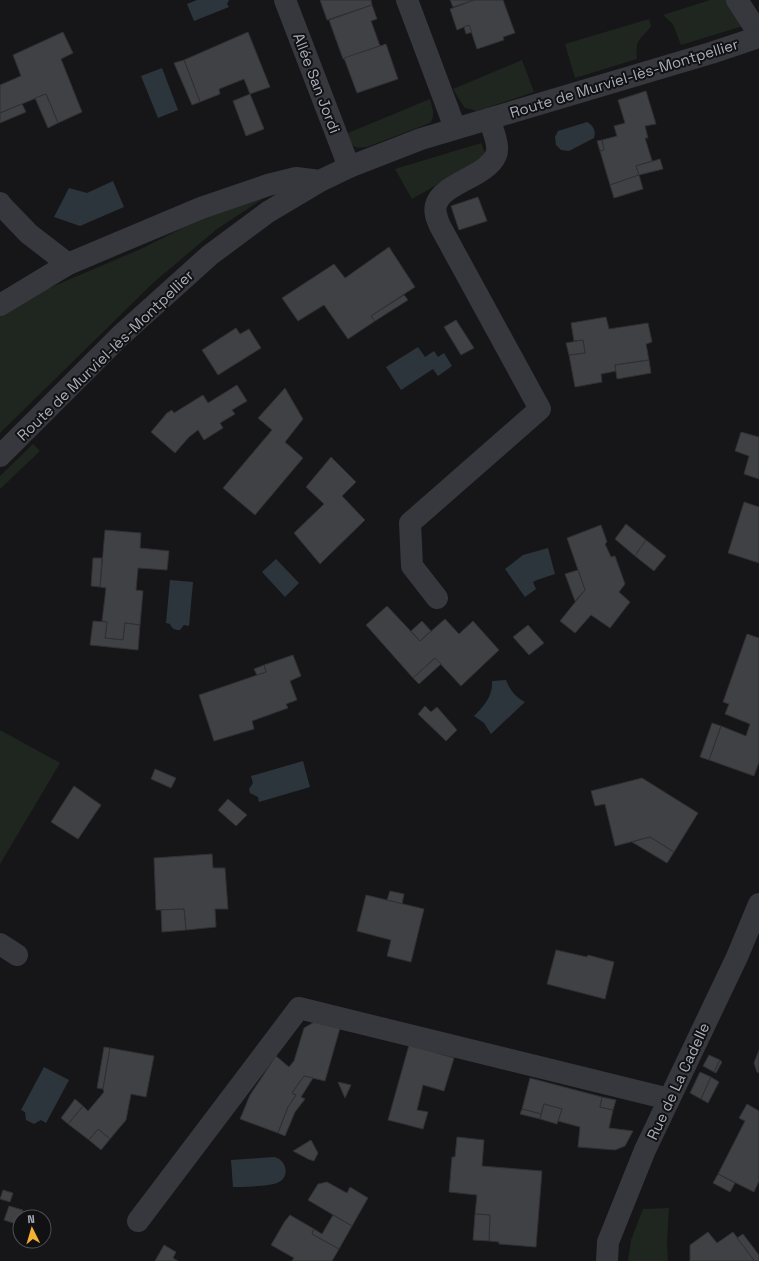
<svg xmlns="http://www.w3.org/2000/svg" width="759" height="1261" font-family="'Space Grotesk',sans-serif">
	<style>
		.green { fill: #1e261f }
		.water { fill: #2c353c }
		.building { fill: #404145; stroke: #303034 }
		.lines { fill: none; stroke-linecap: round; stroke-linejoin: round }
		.minor { stroke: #37383d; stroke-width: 22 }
		.labels { text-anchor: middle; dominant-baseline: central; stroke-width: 4; stroke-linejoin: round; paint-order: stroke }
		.street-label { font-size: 15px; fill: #a8adb8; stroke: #111113 }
	</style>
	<rect width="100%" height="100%" fill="#161618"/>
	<g class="green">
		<path d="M710,0h20l13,26 -62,19 -8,-21 -10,-9z"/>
		<path d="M649,19l2,7c-4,7 -12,11 -14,19 -1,4 0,10 0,14l-62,19 -10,-34z"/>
		<path d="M522,60l12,32 -57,19 -12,-3 -6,-9 -6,-10z"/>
		<path d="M430,99c2,8 6,17 0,24l-63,24c-14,2 -15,0 -19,-14z"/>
		<path d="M481,143l5,12 -1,2 -73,42 -17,-30z"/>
		<path d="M270,194l-53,35 -63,53 -154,151v-120l26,-15 117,-50 55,-28z"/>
		<path d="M33,444l7,7 -40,38v-13z"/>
		<path d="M0,730l60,33 -60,101z"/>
		<path d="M669,1208l-2,33 1,20h-40l3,-21 12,-31z"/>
	</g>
	<g class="water">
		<path d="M197,0h32l-2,4 2,3 -35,14 -7,-17z"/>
		<path d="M162,68l16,42 -20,8 -17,-42z"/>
		<path d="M587,122c7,4 9,9 7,16l-25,13 -8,-1 -5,-5 -1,-8 3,-6z"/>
		<path d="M113,181l11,26 -44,19 -26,-9 15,-29 18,5z"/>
		<path d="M418,347l7,10 9,-6 4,6 6,-4 8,13 -14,10 -5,-7 -32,21 -15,-23z"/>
		<path d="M548,548l7,26 -18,6 -4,2 3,7 -11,8 -20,-28 18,-14z"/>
		<path d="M276,559l23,24 -14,14 -23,-25z"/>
		<path d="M170,580l23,2 -4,44 -5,-1 -4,5c-5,0 -8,-1 -10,-6l-4,-1z"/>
		<path d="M506,680c4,10 9,17 19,22l-34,32 -7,-11 -10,-7c10,-10 19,-20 18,-35z"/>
		<path d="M303,761l7,26 -51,15 -1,-5 -8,-4 -1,-4 4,-6 -2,-7z"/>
		<path d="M44,1067l25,13 -23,43 -5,-3 -7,4 -8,-4 -1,-8 -4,-2z"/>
		<path d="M274,1157c5,1 9,4 11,10 2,7 -1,13 -8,16 -6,3 -35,4 -44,4l-2,-27z"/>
	</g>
	<g class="building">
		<path d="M320,0h51l1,5 -45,15z"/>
		<path d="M450,0h24l-21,7z"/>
		<path d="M474,0h29l12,33 -12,4 1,3 -27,9 -8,-24 -12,5 -7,-21z"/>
		<path d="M372,5l5,14 -6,2 9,25 -37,13 -14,-39z"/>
		<path d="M469,25l3,7 -6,2 -2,-7z"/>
		<path d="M63,32l10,21 -12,6 21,53 -24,11 -12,-29 -46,19v-28l21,-9 -8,-21z"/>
		<path d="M248,32l22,55 -20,7 -6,-15 -25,10 1,5 -20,8 -16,-42z"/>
		<path d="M386,44l12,35 -41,14 -13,-35z"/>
		<path d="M184,60l16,42 -8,3 -18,-42z"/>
		<path d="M646,91l10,33 -11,2 3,12h-3l7,23 -16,5 3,9 -29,10 -10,-34 4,-1 -2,-10 15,-4 -3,-10 11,-3 -7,-23z"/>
		<path d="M46,94l12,29 -10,5 -13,-30z"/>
		<path d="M250,94l14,35 -18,7 -13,-35z"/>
		<path d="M22,104l4,8 -26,11v-10z"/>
		<path d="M602,140l2,10 -4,1 -3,-10z"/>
		<path d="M660,159l3,10 -24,6 -3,-9z"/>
		<path d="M639,175l4,14 -29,9 -4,-13z"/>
		<path d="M478,197l9,24 -28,9 -8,-24z"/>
		<path d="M389,247l26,40 -44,29 4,5 -27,18 -24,-34 -26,16 -16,-23 52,-34 11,14z"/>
		<path d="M404,295l4,5 -33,21 -4,-5z"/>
		<path d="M606,317l3,12 39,-6 4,19 -6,2 3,16 -34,5 1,6 -15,3 1,8 -27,5 -6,-32 16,-2 -2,-13 -9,1 -3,-18z"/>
		<path d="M456,320l18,28 -13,7 -17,-28z"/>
		<path d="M236,328l4,6 9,-5 12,19 -43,27 -16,-25z"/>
		<path d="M583,340l2,13 -16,2 -3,-12z"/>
		<path d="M649,360l2,13 -34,6 -2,-14z"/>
		<path d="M237,385l10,16 -15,9 3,4 -15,9 3,5 -19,12 -6,-10 -9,7 -14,16 -24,-21 16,-19 5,-3 2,3 29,-18 5,8z"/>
		<path d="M285,388l18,31 -18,23 18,16 -48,57 -32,-27 49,-58 -14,-12z"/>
		<path d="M741,432l18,5v42l-15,-5 5,-18 -14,-5z"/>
		<path d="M331,457l25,25 -14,14 23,24 -45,44 -26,-31 30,-29 -18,-17z"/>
		<path d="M744,502l15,5v56l-31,-10z"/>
		<path d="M626,524l20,16 -11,16 -20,-17z"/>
		<path d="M601,525l6,17 -2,2 6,13 4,-1 10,28 -6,8 11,10 -20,26 -19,-13 -16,18 -15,-12 25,-31 -18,-52z"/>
		<path d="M105,530l36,3 -1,15 29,3 -2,19 -29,-2 -2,22 7,1 -3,34 -15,-2 -2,17 -18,-2 2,-16 -5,-1 4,-33 -6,-1z"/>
		<path d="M646,540l20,16 -12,15 -19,-15z"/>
		<path d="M93,558h9l-2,29 -9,-1z"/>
		<path d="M578,570l7,20 -10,11 -10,-27z"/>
		<path d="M387,606l33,35 25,-22 14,15 14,-13 26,29 -38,36 -26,-28 -22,20 -47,-53z"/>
		<path d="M93,621l14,1 -2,16 18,2 2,-17 15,2 -2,25 -48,-5z"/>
		<path d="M422,621l9,10 -11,10 -9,-10z"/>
		<path d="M528,625l16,18 -15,12 -16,-18z"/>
		<path d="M747,634l12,4v124l-5,14 -45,-16 12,-34 25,10 4,-12 -25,-10 4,-10 -6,-2z"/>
		<path d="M293,655l8,21 -11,5 7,19 -11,4 2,4 -36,13 2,8 -40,12 -15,-46 67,-23 -2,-7z"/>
		<path d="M435,658l6,6 -22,20 -6,-6z"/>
		<path d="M264,665l2,7 -9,3 -3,-6z"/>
		<path d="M425,706l6,6 6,-5 20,23 -11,11 -28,-27z"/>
		<path d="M712,723l9,3 -12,34 -9,-3z"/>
		<path d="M155,769l21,9 -5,10 -20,-9z"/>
		<path d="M642,778l56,35 -24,39 -24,-15 -35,9 -10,-42 -10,2 -4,-15z"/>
		<path d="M74,786l27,19 -23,34 -27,-17z"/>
		<path d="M228,799l19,16 -11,11 -18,-16z"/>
		<path d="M650,837l24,15 -7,11 -35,-21z"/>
		<path d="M212,854l1,14h12l3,41h-13l1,18 -30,3 -2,-21 -28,1 -2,-52z"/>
		<path d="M390,891l14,3 -2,10 -15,-4z"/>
		<path d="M366,895l58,14 -13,53 -24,-6 4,-16 -34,-9z"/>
		<path d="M184,909l2,21 -24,2 -1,-22z"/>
		<path d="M556,950l31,7 1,-2 26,7 -9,37 -58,-15z"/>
		<path d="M316,1021l24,7 -15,53 -21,-5 -12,17 4,2 -8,12 -10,26 -38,-14 10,-24 26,-39 13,11 5,-6 10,-33z"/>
		<path d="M409,1045l45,13 -10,33 -21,-6 -6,25 11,2 -5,17 -35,-9z"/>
		<path d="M104,1047l6,1 -7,41 -6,-1z"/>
		<path d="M110,1048l44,8 -8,41 -15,-3 -5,26 -16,19 -12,-10 -9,11 -21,-16 15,-18 5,5 16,-19 -1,-3z"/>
		<path d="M759,1050v23l-2,-1 -3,-9z"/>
		<path d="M709,1055l11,5 -6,12 -11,-6z"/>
		<path d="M720,1060l2,2 -6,11 -2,-1z"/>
		<path d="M700,1072l11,5 -10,22 -11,-6z"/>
		<path d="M304,1076l9,2 -12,19 4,2 -10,13 -10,24 -7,-3 10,-26 8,-12 -4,-2z"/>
		<path d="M711,1077l8,5 -11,21 -7,-4z"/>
		<path d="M530,1078l72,19 -2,10 13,3 -4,18 24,3 -8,15 -10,4 -37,-3 2,-20 -22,-6 4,-12 -18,-5 -3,10 -19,-5z"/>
		<path d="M338,1082l13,3 -6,13z"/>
		<path d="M602,1097l14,3 -3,10 -13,-3z"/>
		<path d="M75,1099l8,7 -15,18 -7,-6z"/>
		<path d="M544,1104l18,5 -5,15 -17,-5z"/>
		<path d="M747,1104l12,7v70l-5,11 -36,-18 27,-53 -6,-3z"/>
		<path d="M522,1109l19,5 -1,5 -20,-5z"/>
		<path d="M98,1129l12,10 -9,11 -12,-10z"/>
		<path d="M457,1137l27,3 -2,26 60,5 -6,76 -37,-3v-2l-10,-1 1,-26 -15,-1 2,-19 -28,-3 3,-35h3z"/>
		<path d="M311,1140l7,13 -4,8 -6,-2 -15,-8z"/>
		<path d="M718,1174l17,9 -5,9 -17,-9z"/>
		<path d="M327,1182l20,11 3,-6 18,11 -16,28 -44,-26 10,-16z"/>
		<path d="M3,1190l10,3 -3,9 -10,-3z"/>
		<path d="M9,1206l14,4 -2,7h-1l-1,8 -15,-5z"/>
		<path d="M475,1214l15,1 -1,26 -16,-1z"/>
		<path d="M290,1215l24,14 -2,5 27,15 -7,12h-40l2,-3 -23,-13 14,-24z"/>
		<path d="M333,1215l19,11 -13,23 -27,-15 2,-5 8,5z"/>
		<path d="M708,1232l9,11 16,-11 21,28 -2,1h-62v-16z"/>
		<path d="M743,1234l16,21v6h-7l2,-1 -17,-22z"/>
		<path d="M164,1245l12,7 -3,6 5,3h-23z"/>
	</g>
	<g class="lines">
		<g class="minor">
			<path d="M285,0l64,167"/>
			<path d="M407,0l48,128"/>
			<path d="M737,0l22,34"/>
			<path d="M0,203l2,3 27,28 39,30"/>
			<path d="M0,305l68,-41 133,-56 67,-23 28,-7 24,3"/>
			<path d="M0,456l120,-120 90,-81 58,-43 52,-31 29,-14 72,-28 290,-86 48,-16"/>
			<path d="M437,598l-25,-32 -2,-43 130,-114 -100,-183c-3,-7 -6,-14 -4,-21 6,-22 51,-28 60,-50 4,-9 -4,-27 -7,-36"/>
			<path d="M0,944l17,11"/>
			<path d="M138,1221l161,-213 370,91"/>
			<path d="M607,1261l1,-19 37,-92 92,-193 22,-53"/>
		</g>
	</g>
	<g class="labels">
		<g class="street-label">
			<text transform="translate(624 78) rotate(-17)">Route de Murviel-lès-Montpellier</text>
			<text transform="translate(317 83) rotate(69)">Allée San Jordi</text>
			<text transform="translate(105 355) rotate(-44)">Route de Murviel-lès-Montpellier</text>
			<text transform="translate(678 1081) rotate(-65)">Rue de La Cadelle</text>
		</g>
	</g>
	<g transform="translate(32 1229) rotate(355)"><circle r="19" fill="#111113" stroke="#4d4f55"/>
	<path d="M0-3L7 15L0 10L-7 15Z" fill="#f2b134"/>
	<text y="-6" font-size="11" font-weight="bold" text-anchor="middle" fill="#a8adb8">N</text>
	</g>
</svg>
